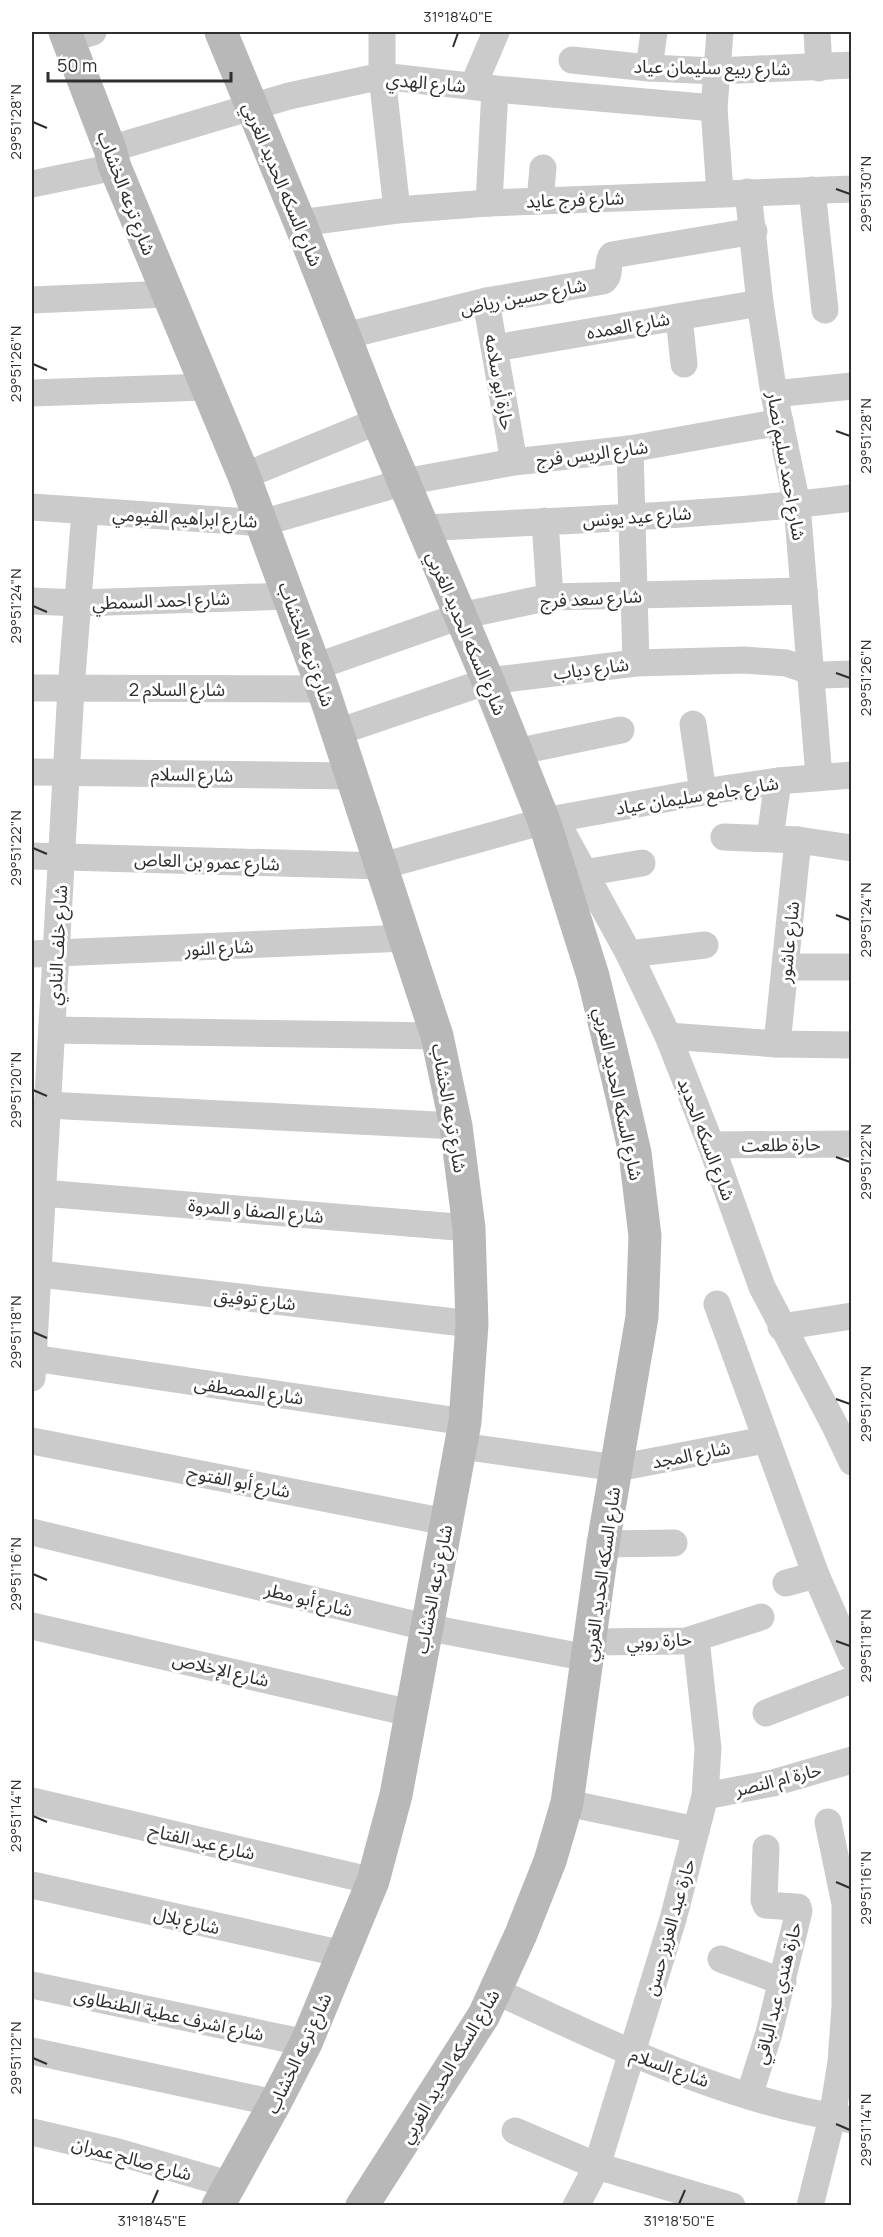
<svg xmlns="http://www.w3.org/2000/svg" width="883" height="2237" font-family="Manrope,'Noto Sans Arabic',sans-serif">
	<style>
		.lines { fill: none; stroke-linecap: round; stroke-linejoin: round }
		.street { stroke: #cbcbcb; stroke-width: 27 }
		.secondary { stroke: #b8b8b8; stroke-width: 33 }
		.ticks { fill: none; stroke: #2e2e2e; stroke-width: 2 }
		.labels { text-anchor: middle; dominant-baseline: central; stroke-width: 6; stroke-linejoin: round; paint-order: stroke }
		.street-label { font-size: 18px; fill: #2e2e2e; stroke: #fff }
		.neatline { fill: none; stroke: #2e2e2e; stroke-width: 2 }
		.ticks-label { font-size: 15px; text-anchor: middle; fill: #2e2e2e }
	</style>
	<rect width="100%" height="100%" fill="#fff"/>
	<g class="lines">
		<g class="street">
			<path d="M382,32v44l15,134"/>
			<path d="M817,32l2,36"/>
			<path d="M68,39l25,-7"/>
			<path d="M572,60l77,8 67,3 136,-6"/>
			<path d="M649,68l5,-36"/>
			<path d="M473,86l23,-54"/>
			<path d="M110,149l179,-53 93,-20 113,13 219,19"/>
			<path d="M32,184l83,-17"/>
			<path d="M812,190l13,120"/>
			<path d="M748,192l12,111 14,91 23,110 22,273"/>
			<path d="M720,193l-6,-85 6,-76"/>
			<path d="M540,200l3,-32"/>
			<path d="M489,203l6,-114"/>
			<path d="M300,223l97,-13 92,-7 363,-14"/>
			<path d="M32,300l135,-6"/>
			<path d="M486,301l28,161"/>
			<path d="M679,317l5,47"/>
			<path d="M345,336l141,-35 117,-20c9,-6 3,-19 9,-26l142,-24"/>
			<path d="M495,348l265,-45"/>
			<path d="M32,393l175,-6"/>
			<path d="M774,394l78,-8"/>
			<path d="M630,449l6,214"/>
			<path d="M244,476l134,-55"/>
			<path d="M32,507l230,16 142,-41 110,-20 116,-13 150,-27"/>
			<path d="M545,521l5,76"/>
			<path d="M423,528c143,-8 286,-12 429,-30"/>
			<path d="M32,601l46,2 212,-7"/>
			<path d="M315,667l145,-51 90,-19 254,-6"/>
			<path d="M32,688l291,1"/>
			<path d="M693,724l10,68"/>
			<path d="M338,732l150,-51 148,-18 108,-3 42,3 36,12 30,-1"/>
			<path d="M516,752l105,-22"/>
			<path d="M32,772l320,4"/>
			<path d="M555,819l74,135 39,82 43,109 51,142 73,139 17,36"/>
			<path d="M724,837l74,3 54,8"/>
			<path d="M770,838l8,-57"/>
			<path d="M32,856l350,10 162,-45 159,-29 75,-11 74,-6"/>
			<path d="M584,873l58,-10"/>
			<path d="M32,954l374,-16"/>
			<path d="M629,954l76,-9"/>
			<path d="M786,967h66"/>
			<path d="M52,1030l385,6"/>
			<path d="M668,1036l109,8 75,1"/>
			<path d="M777,1044l21,-204"/>
			<path d="M47,1105l409,21"/>
			<path d="M711,1145l141,-1"/>
			<path d="M42,1193l427,35"/>
			<path d="M32,1273l440,51"/>
			<path d="M717,1304l99,271 36,82"/>
			<path d="M781,1327l71,-11"/>
			<path d="M33,1358l432,64"/>
			<path d="M32,1378l39,-689 14,-178"/>
			<path d="M32,1441l414,81"/>
			<path d="M461,1446l156,22 148,-28"/>
			<path d="M32,1532l393,95 163,31"/>
			<path d="M603,1544l71,-1"/>
			<path d="M786,1583l30,-8"/>
			<path d="M32,1626l378,87"/>
			<path d="M590,1642l96,-1 75,-24"/>
			<path d="M766,1713l86,-33"/>
			<path d="M705,1796l68,-13 79,-23"/>
			<path d="M32,1801l341,80"/>
			<path d="M567,1803l129,27"/>
			<path d="M32,1885l311,69"/>
			<path d="M721,1959l62,23"/>
			<path d="M32,1985l274,58"/>
			<path d="M496,1991c111,52 233,111 356,129"/>
			<path d="M32,2051l243,52"/>
			<path d="M749,2096l20,-63 30,-122 -1,-4h-3l-29,-2 -2,-5 2,-52"/>
			<path d="M515,2131l82,35 135,40"/>
			<path d="M32,2132l86,20 113,33"/>
			<path d="M576,2206l21,-40 76,-247 32,-123 3,-48 -12,-109"/>
			<path d="M810,2206l22,-88 9,-56 4,-56v-102l-17,-82"/>
		</g>
		<g class="secondary">
			<path d="M65,32l45,117 5,18 129,309 79,213 114,347 19,90 13,102 3,96 -7,98 -69,373 -23,86 -67,162 -31,60 -57,103"/>
			<path d="M221,32l79,191 78,198 110,260 56,140 49,155 25,103 17,74 10,83 -3,81 -39,227 -36,259 -17,58 -29,73 -37,81 -122,191"/>
		</g>
	</g>
	<path class="ticks" d="M453,47l5,-14M33,122l14,6M836,189l14,5M33,364l14,6M836,431l14,5M33,606l14,6M836,673l14,5M33,848l14,6M836,915l14,5M33,1090l14,6M836,1157l14,5M33,1332l14,6M836,1399l14,5M33,1574l14,6M836,1641l14,5M33,1816l14,6M836,1882l14,6M33,2058l14,6M836,2124l14,6M152,2204l6,-14M679,2204l6,-14"/>
	<g class="labels">
		<g class="street-label">
			<text transform="translate(712 67) rotate(1)">شارع ربيع سليمان عياد</text>
			<text transform="translate(426 82) rotate(5)">شارع الهدي</text>
			<text transform="translate(283 184) rotate(67)">شارع السكه الحديد الغربي</text>
			<text transform="translate(127 193) rotate(69)">شارع ترعه الخشاب</text>
			<text transform="translate(575 199) rotate(-2)">شارع فرج عايد</text>
			<text transform="translate(523 296) rotate(-11)">شارع حسين رياض</text>
			<text transform="translate(628 325) rotate(-10)">شارع العمده</text>
			<text transform="translate(500 382) rotate(80)">حارة أبو سلامه</text>
			<text transform="translate(592 453) rotate(-7)">شارع الريس فرج</text>
			<text transform="translate(787 466) rotate(80)">شارع احمد سليم نصار</text>
			<text transform="translate(637 516) rotate(-4)">شارع عيد يونس</text>
			<text transform="translate(185 517) rotate(3)">شارع ابراهيم الفيومي</text>
			<text transform="translate(591 598) rotate(-3)">شارع سعد فرج</text>
			<text transform="translate(161 600) rotate(-2)">شارع احمد السمطي</text>
			<text transform="translate(467 633) rotate(67)">شارع السكه الحديد الغربي</text>
			<text transform="translate(307 644) rotate(70)">شارع ترعه الخشاب</text>
			<text transform="translate(591 668) rotate(-7)">شارع دياب</text>
			<text x="177" y="689">شارع السلام 2</text>
			<text transform="translate(192 774) rotate(1)">شارع السلام</text>
			<text transform="translate(697 795) rotate(-9)">شارع جامع سليمان عياد</text>
			<text transform="translate(207 861) rotate(2)">شارع عمرو بن العاص</text>
			<text transform="translate(788 942) rotate(-84)">شارع عاشور</text>
			<text transform="translate(57 945) rotate(-87)">شارع خلف النادي</text>
			<text transform="translate(219 947) rotate(-3)">شارع النور</text>
			<text transform="translate(619 1094) rotate(78)">شارع السكه الحديد الغربي</text>
			<text transform="translate(450 1108) rotate(80)">شارع ترعه الخشاب</text>
			<text transform="translate(707 1139) rotate(69)">شارع السكه الحديد</text>
			<text transform="translate(781 1144) rotate(-1)">حارة طلعت</text>
			<text transform="translate(256 1210) rotate(5)">شارع الصفا و المروة</text>
			<text transform="translate(255 1299) rotate(6)">شارع توفيق</text>
			<text transform="translate(249 1390) rotate(8)">شارع المصطفى</text>
			<text transform="translate(691 1454) rotate(-11)">شارع المجد</text>
			<text transform="translate(239 1481) rotate(11)">شارع أبو الفتوح</text>
			<text transform="translate(601 1574) rotate(-82)">شارع السكه الحديد الغربي</text>
			<text transform="translate(433 1589) rotate(-79)">شارع ترعه الخشاب</text>
			<text transform="translate(309 1599) rotate(14)">شارع أبو مطر</text>
			<text transform="translate(659 1640) rotate(-3)">حارة روبي</text>
			<text transform="translate(221 1669) rotate(13)">شارع الإخلاص</text>
			<text transform="translate(778 1779) rotate(-14)">حارة ام النصر</text>
			<text transform="translate(202 1841) rotate(13)">شارع عبد الفتاح</text>
			<text transform="translate(187 1920) rotate(13)">شارع بلال</text>
			<text transform="translate(669 1927) rotate(-74)">حارة عبد العزيز حسن</text>
			<text transform="translate(777 1993) rotate(-76)">حارة هندي عبد الباقي</text>
			<text transform="translate(169 2014) rotate(12)">شارع اشرف عطية الطنطاوى</text>
			<text transform="translate(298 2053) rotate(-65)">شارع ترعه الخشاب</text>
			<text transform="translate(449 2066) rotate(-59)">شارع السكه الحديد الغربي</text>
			<text transform="translate(670 2067) rotate(20)">شارع السلام</text>
			<text transform="translate(132 2158) rotate(15)">شارع صالح عمران</text>
		</g>
	</g>
	<rect width="883" height="2237" fill="none" stroke="#ffffff" stroke-width="66"/>
	<path d="M48 72v9h183v-9" fill="none" stroke="#2e2e2e" stroke-width="3"/>
	<text x="57" y="72" font-size="18" fill="#2e2e2e" stroke="#ffffff" stroke-width="4.5" paint-order="stroke">50 m</text>
	<rect x="33" y="33" width="817" height="2171" class="neatline"/>
	<g class="ticks-label">
		<text x="458" y="22">31°18'40"E</text>
		<text transform="translate(16 122) rotate(-90)" y="5">29°51'28"N</text>
		<text transform="translate(866 194) rotate(-90)" y="5">29°51'30"N</text>
		<text transform="translate(16 364) rotate(-90)" y="5">29°51'26"N</text>
		<text transform="translate(866 436) rotate(-90)" y="5">29°51'28"N</text>
		<text transform="translate(16 606) rotate(-90)" y="5">29°51'24"N</text>
		<text transform="translate(866 678) rotate(-90)" y="5">29°51'26"N</text>
		<text transform="translate(16 848) rotate(-90)" y="5">29°51'22"N</text>
		<text transform="translate(866 920) rotate(-90)" y="5">29°51'24"N</text>
		<text transform="translate(16 1090) rotate(-90)" y="5">29°51'20"N</text>
		<text transform="translate(866 1162) rotate(-90)" y="5">29°51'22"N</text>
		<text transform="translate(16 1332) rotate(-90)" y="5">29°51'18"N</text>
		<text transform="translate(866 1404) rotate(-90)" y="5">29°51'20"N</text>
		<text transform="translate(16 1574) rotate(-90)" y="5">29°51'16"N</text>
		<text transform="translate(866 1646) rotate(-90)" y="5">29°51'18"N</text>
		<text transform="translate(16 1816) rotate(-90)" y="5">29°51'14"N</text>
		<text transform="translate(866 1888) rotate(-90)" y="5">29°51'16"N</text>
		<text transform="translate(16 2058) rotate(-90)" y="5">29°51'12"N</text>
		<text transform="translate(866 2130) rotate(-90)" y="5">29°51'14"N</text>
		<text x="152" y="2226">31°18'45"E</text>
		<text x="679" y="2226">31°18'50"E</text>
	</g>
</svg>
